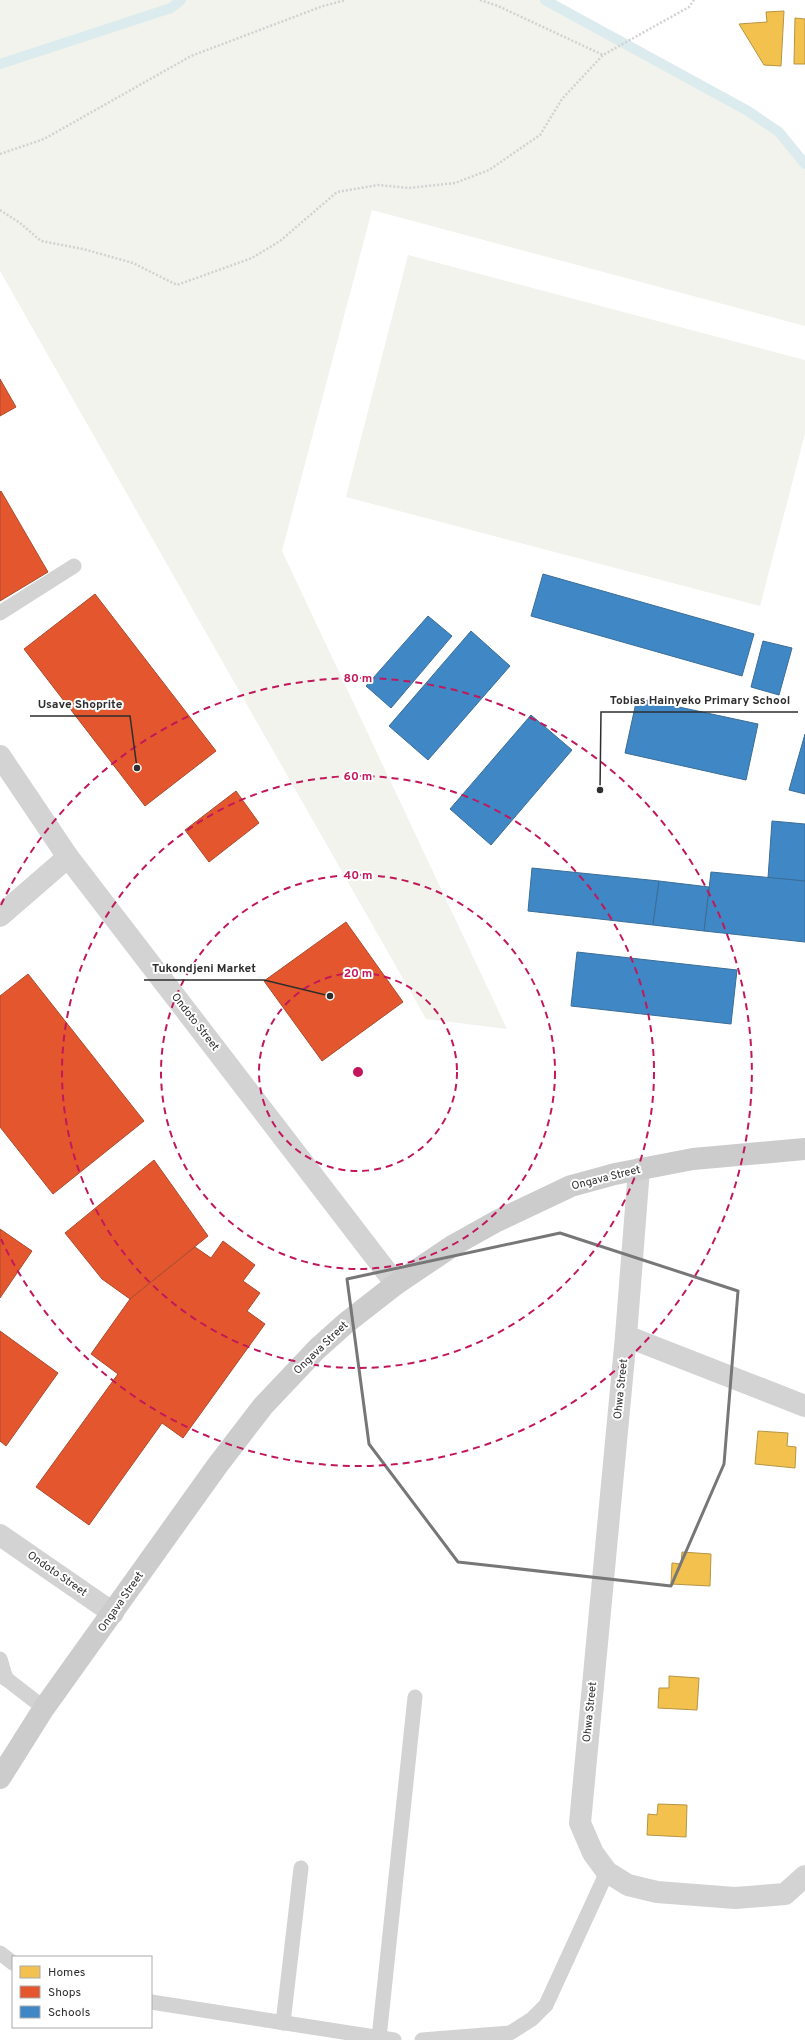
<svg xmlns="http://www.w3.org/2000/svg" width="805" height="2040" font-family="Overpass,sans-serif">
	<style>
		.green { fill: #f1f3ec }
		.homes { fill: #f2c14e; stroke: #b79544 }
		.shops { fill: #e4572e; stroke: #ad4b2e }
		.schools { fill: #3f88c5; stroke: #3a6d98 }
		.lines { fill: none; stroke-linecap: round; stroke-linejoin: round }
		.stream { stroke: #dbebee; stroke-width: 10 }
		.path { stroke: #d2d2d2; stroke-width: 2.5; stroke-dasharray: 2 2; stroke-linecap: butt }
		.lane { stroke: #d3d3d3; stroke-width: 15 }
		.street { stroke: #d3d3d3; stroke-width: 22 }
		.secondary { stroke: #ccc; stroke-width: 22 }
		.marked { fill: none; stroke: #777; stroke-width: 3; stroke-linejoin: round }
		.ring { fill: none; stroke: #c2185b; stroke-width: 2; stroke-dasharray: 7 5 }
		.labels { text-anchor: middle; dominant-baseline: central; stroke-width: 4; stroke-linejoin: round; paint-order: stroke }
		.street-label { font-size: 11px; fill: #2e2e2e; stroke: #fff }
		.centre { fill: #c2185b; stroke: #fff; stroke-width: 2 }
		.ring-label { font-size: 12px; text-anchor: middle; font-weight: bold; fill: #c2185b; stroke: #fff; stroke-width: 4; stroke-linejoin: round; paint-order: stroke }
		.leader { fill: none; stroke: #2e2e2e; stroke-width: 1.5 }
		.callout-dot { fill: #2e2e2e; stroke: #fff; stroke-width: 1.5 }
		.callout-label { font-size: 12px; text-anchor: middle; font-weight: bold; fill: #2e2e2e; stroke: #fff; stroke-width: 4; stroke-linejoin: round; paint-order: stroke }
	</style>
	<rect width="100%" height="100%" fill="#fff"/>
	<g class="green">
		<path d="M0,0h545l203,111 31,21 26,32v162l-433,-116 -90,341 225,478 -81,-10 -426,-748z"/>
		<path d="M408,255l397,105v74l-45,172 -414,-109z"/>
	</g>
	<g class="homes">
		<path d="M784,11l-3,55 -17,-1 -25,-41 28,-2 -1,-10z"/>
		<path d="M795,18l10,1v45h-11z"/>
		<path d="M758,1431l30,2 -1,13 9,1 -1,21 -40,-4z"/>
		<path d="M682,1552l29,2 -1,32 -39,-2 1,-21 9,1z"/>
		<path d="M669,1676l30,2 -2,32 -39,-2 1,-20h10z"/>
		<path d="M658,1804l29,1 -1,32 -39,-2 1,-21 9,1z"/>
	</g>
	<g class="shops">
		<path d="M0,379l16,28 -16,9z"/>
		<path d="M1,491l47,81 -48,29v-109z"/>
		<path d="M95,594l121,157 -71,55 -121,-157z"/>
		<path d="M236,791l23,32 -50,39 -24,-32z"/>
		<path d="M346,922l57,80 -81,59 -58,-80z"/>
		<path d="M28,974l116,147 -91,73 -53,-67v-131z"/>
		<path d="M154,1160l54,76 -78,63 -28,-20 -37,-46z"/>
		<path d="M0,1229l32,22 -32,47z"/>
		<path d="M223,1241l32,24 -12,16 17,12 -13,18 18,13 -82,114 -21,-15 -73,102 -53,-38 82,-113 -27,-20 39,-55 65,-52 16,11z"/>
		<path d="M0,1331l58,42 -52,73 -6,-5z"/>
	</g>
	<g class="schools">
		<path d="M543,574l211,60 -12,42 -211,-60z"/>
		<path d="M428,616l24,20 -61,72 -25,-22z"/>
		<path d="M471,631l39,35 -82,94 -39,-34z"/>
		<path d="M763,641l29,7 -13,47 -28,-8z"/>
		<path d="M637,698l121,26 -12,56 -121,-27z"/>
		<path d="M531,715l41,35 -81,95 -41,-36z"/>
		<path d="M805,734v60l-16,-4z"/>
		<path d="M772,821l33,3v57l-37,-3z"/>
		<path d="M532,868l127,13 -6,44 -125,-14z"/>
		<path d="M711,872l94,9v61l-101,-11z"/>
		<path d="M659,881l50,6 -5,44 -51,-6z"/>
		<path d="M577,952l160,18 -6,54 -160,-18z"/>
	</g>
	<g class="lines">
		<g class="stream">
			<path d="M545,0l203,111 31,21 26,32"/>
			<path d="M0,64l171,-56 10,-8"/>
		</g>
		<g class="path">
			<path d="M480,0l18,6 105,49"/>
			<path d="M0,154l44,-15 147,-83 132,-50 23,-6"/>
			<path d="M0,210l20,13 21,18 42,8 50,14 44,22 75,-27 28,-17 57,-49 41,-7 31,3 46,-5 34,-13 51,-35 22,-36 41,-44 86,-48 5,-7"/>
		</g>
		<g class="lane">
			<path d="M0,613l74,-47"/>
			<path d="M0,1659l6,20"/>
			<path d="M0,1674l44,34"/>
			<path d="M0,1953l13,10"/>
			<path d="M151,2002l243,38"/>
			<path d="M283,2023l18,-155"/>
			<path d="M379,2038l36,-341"/>
			<path d="M422,2040l88,-7 22,-14 14,-14 61,-133"/>
		</g>
		<g class="street">
			<path d="M0,756l68,101 328,427"/>
			<path d="M0,916l68,-59"/>
			<path d="M639,1169l-13,167 -46,487 13,30 14,19 21,13 29,7 78,6 50,-4 20,-18"/>
			<path d="M626,1336l179,70"/>
			<path d="M0,1535l113,78"/>
		</g>
		<path class="secondary" d="M0,1778l44,-70 173,-242 46,-60 54,-57 29,-26 50,-39 58,-39 43,-24 74,-35 44,-12 78,-15 112,-10"/>
	</g>
	<path class="marked" d="M560,1233l178,58 -14,173 -53,122 -213,-24 -89,-118 -22,-165z"/>
	<g class="ring">
		<circle cx="358" cy="1072" r="99"/>
		<circle cx="358" cy="1072" r="197"/>
		<circle cx="358" cy="1072" r="296"/>
		<path d="M1 905A394 394 0 1 1 1 1239"/>
	</g>
	<g class="labels">
		<g class="street-label">
			<text transform="translate(195 1022) rotate(52)">Ondoto Street</text>
			<text transform="translate(606 1178) rotate(-14)">Ongava Street</text>
			<text transform="translate(321 1348) rotate(-44)">Ongava Street</text>
			<text transform="translate(621 1389) rotate(-84)">Ohwa Street</text>
			<text transform="translate(57 1574) rotate(35)">Ondoto Street</text>
			<text transform="translate(121 1602) rotate(-55)">Ongava Street</text>
			<text transform="translate(590 1712) rotate(-84)">Ohwa Street</text>
		</g>
	</g>
	<circle cx="358" cy="1072" r="6" class="centre"/>
	<g class="ring-label">
		<text x="358" y="682">80 m</text>
		<text x="358" y="780">60 m</text>
		<text x="358" y="879">40 m</text>
		<text x="358" y="977">20 m</text>
	</g>
	<path class="leader" d="M600 790L601 712H798M137 768L130 716H30M330 996L264 980H144"/>
	<g class="callout-dot">
		<circle cx="600" cy="790" r="4"/>
		<circle cx="137" cy="768" r="4"/>
		<circle cx="330" cy="996" r="4"/>
	</g>
	<g class="callout-label">
		<text x="700" y="704">Tobias Hainyeko Primary School</text>
		<text x="80" y="708">Usave Shoprite</text>
		<text x="204" y="972">Tukondjeni Market</text>
	</g>
	<rect x="12" y="1956" width="140" height="72" fill="#ffffff" stroke="#ababab"/>
	<rect x="20" y="1966" width="20" height="12" fill="#f2c14e" stroke="#ababab"/>
	<text x="48" y="1976" font-size="12" fill="#2e2e2e">Homes</text>
	<rect x="20" y="1986" width="20" height="12" fill="#e4572e" stroke="#ababab"/>
	<text x="48" y="1996" font-size="12" fill="#2e2e2e">Shops</text>
	<rect x="20" y="2006" width="20" height="12" fill="#3f88c5" stroke="#ababab"/>
	<text x="48" y="2016" font-size="12" fill="#2e2e2e">Schools</text>
</svg>
